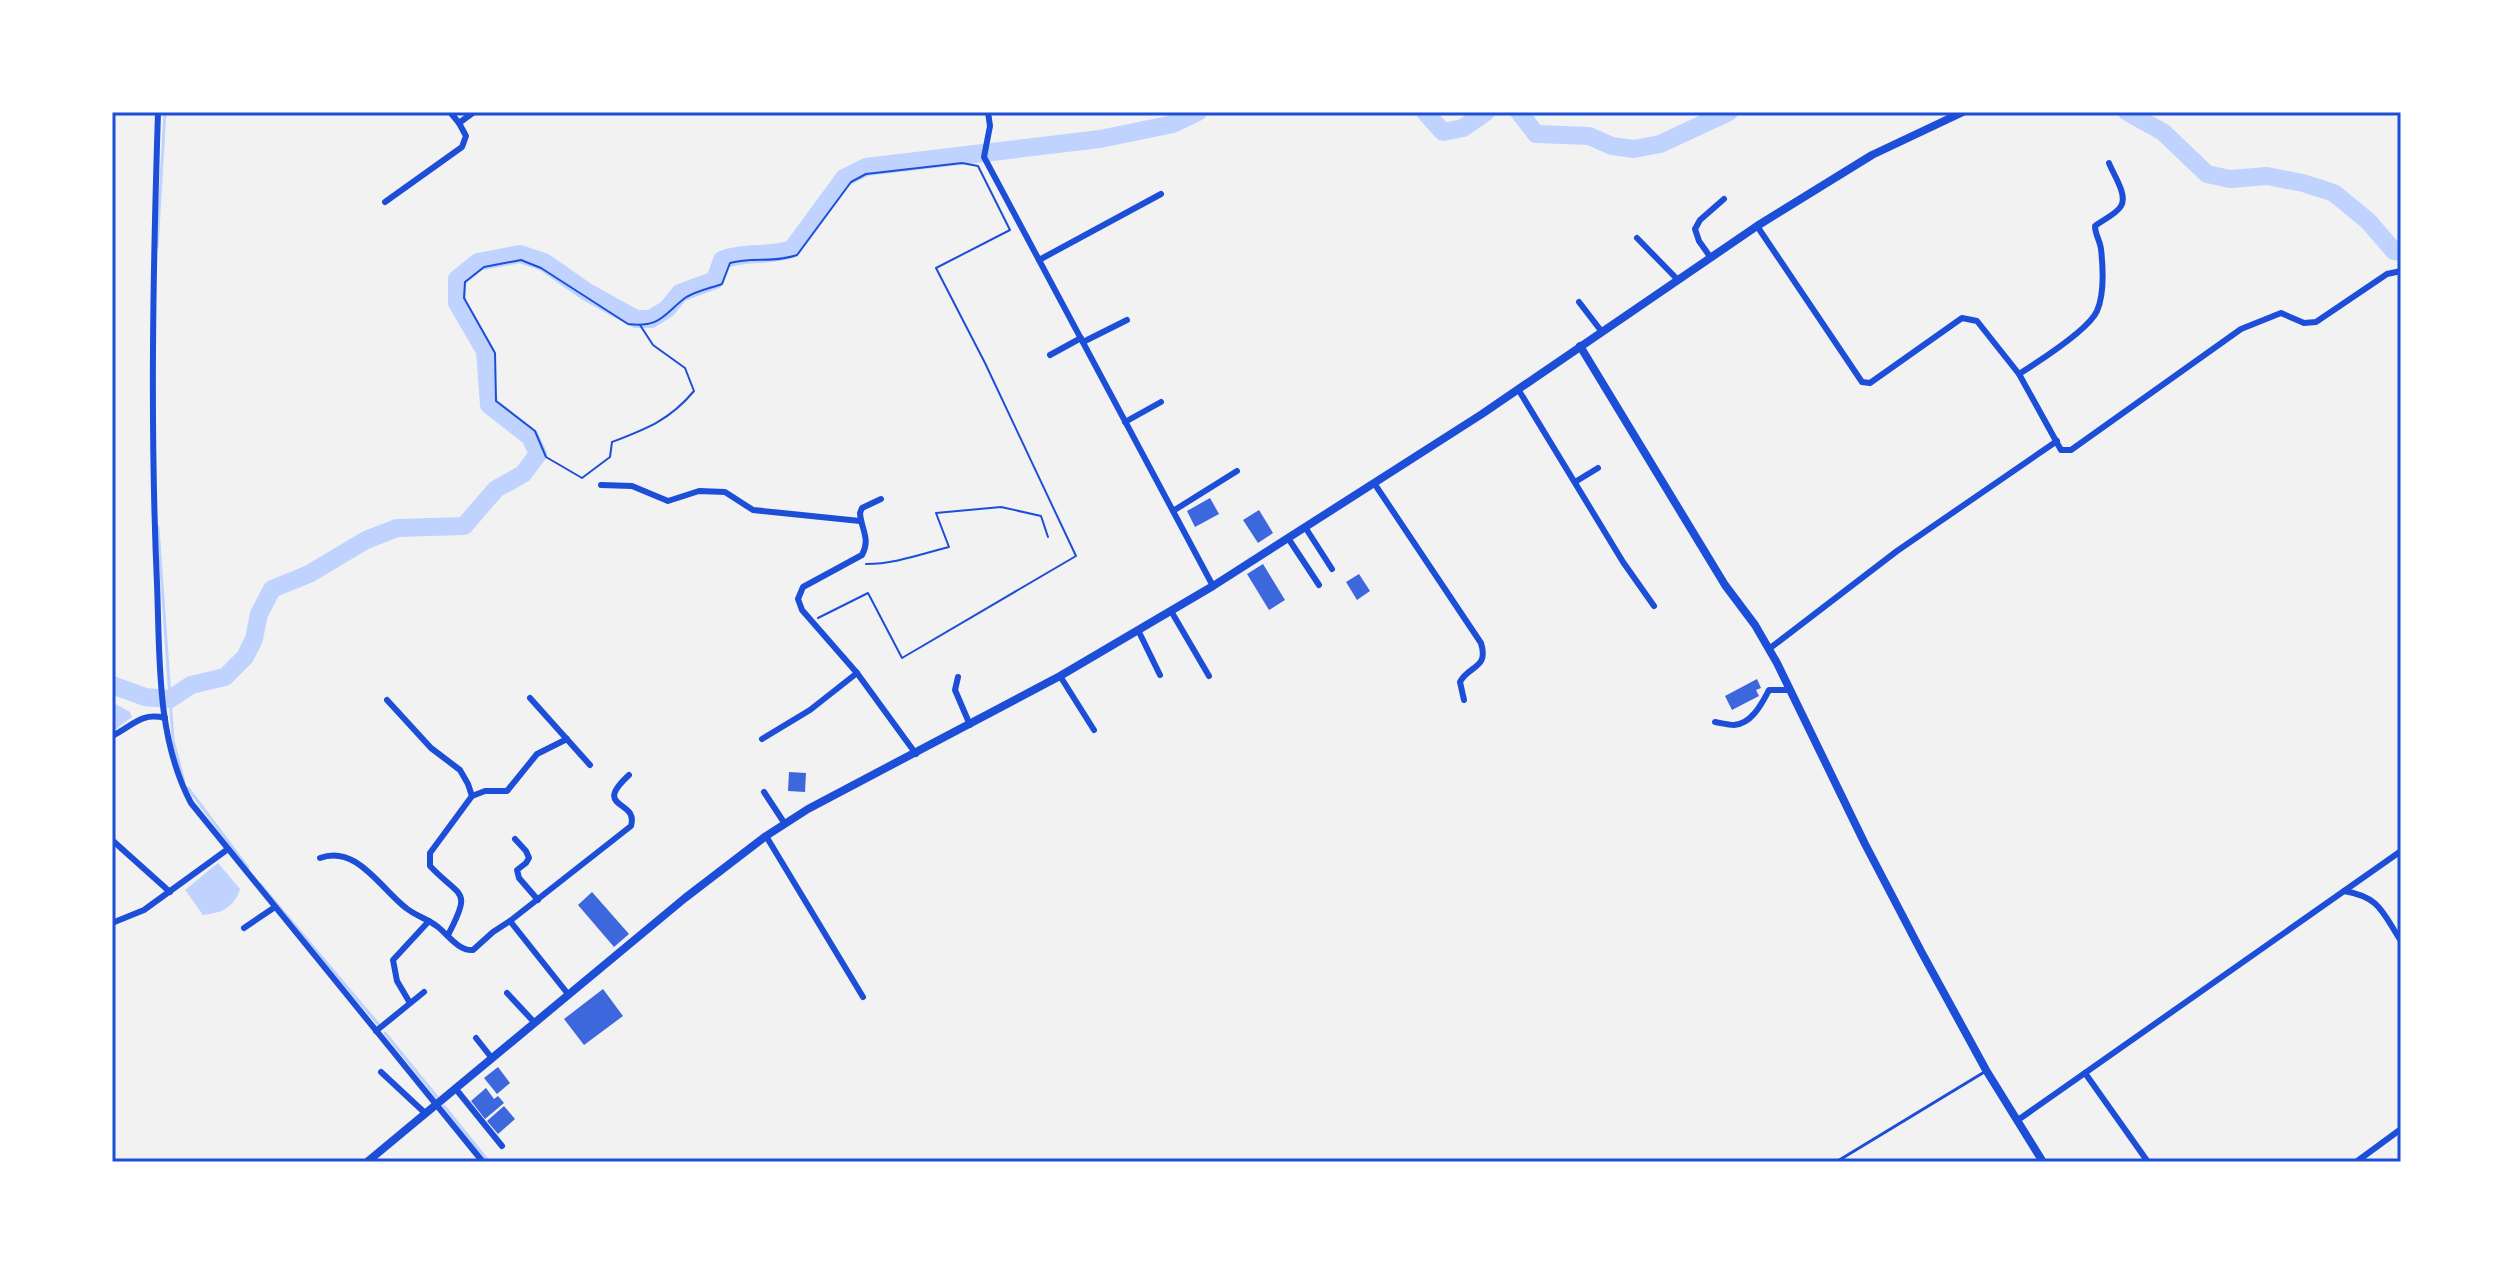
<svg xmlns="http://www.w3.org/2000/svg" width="2513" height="1274" font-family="'Fira Sans',sans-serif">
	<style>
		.water { fill: #bfd3fe }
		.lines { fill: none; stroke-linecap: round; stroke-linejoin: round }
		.stream { stroke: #bfd3fe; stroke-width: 3 }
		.river { stroke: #bfd3fe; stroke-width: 18 }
		.building { fill: #3d67dc }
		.path { stroke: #1d4ed8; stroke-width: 2 }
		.service { stroke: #1d4ed8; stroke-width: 3 }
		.minor { stroke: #1d4ed8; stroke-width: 6 }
		.tertiary { stroke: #1d4ed8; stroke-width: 8 }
		.neatline { fill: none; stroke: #1d4ed8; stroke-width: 3 }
	</style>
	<rect width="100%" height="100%" fill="#f2f2f2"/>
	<g class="water">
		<path d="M112,702l18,10 2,5 -20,15z"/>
		<path d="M218,863l22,26c-6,19 -19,24 -37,26l-18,-25z"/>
	</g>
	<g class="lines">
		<g class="stream">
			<path d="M157,248l8,-136"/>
			<path d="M158,527l15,213 11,42"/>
			<path d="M188,788l60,80"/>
			<path d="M260,884l119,141"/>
			<path d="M385,1033l52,64"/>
			<path d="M444,1106l45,56"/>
		</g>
		<g class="river">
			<path d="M1425,112l18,20 20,-4 23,-16"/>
			<path d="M1519,112l17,22 53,2 23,10 22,3 26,-5 69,-32"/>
			<path d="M2127,112l36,20 44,42 23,5 37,-3 36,7 31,10 34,28 26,30 7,1"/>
			<path d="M112,685l33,12 25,2 21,-14 34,-8 20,-20 9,-18 5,-25 13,-25 37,-15 57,-34 31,-12 67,-2 32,-37 27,-15 15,-20 -8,-17 -41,-32 -4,-54 -28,-48v-24l21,-17 42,-8 24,8 43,30 49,27h15l16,-10 13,-16 35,-13 7,-20c23,-9 47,-3 70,-11l52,-71 22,-11 234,-28 73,-15 25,-12"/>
		</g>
	</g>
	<g class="building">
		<path d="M1210,498l9,16 -24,13 -8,-16z"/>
		<path d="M1259,510l14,23 -15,10 -15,-23z"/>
		<path d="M1263,564l22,36 -16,10 -22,-36z"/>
		<path d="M1359,574l11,17 -13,9 -11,-18z"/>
		<path d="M1757,679l4,9 -5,2 3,6 -27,14 -7,-14z"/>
		<path d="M789,772l17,1 -1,19 -17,-1z"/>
		<path d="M592,892l37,42 -15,13 -36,-42z"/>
		<path d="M603,989l20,27 -39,29 -20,-26z"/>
		<path d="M498,1067l12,16 -13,11 -13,-16z"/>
		<path d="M486,1088l8,11 4,-3 6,7 -19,16 -14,-18z"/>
		<path d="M504,1106l11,13 -17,15 -11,-13z"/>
	</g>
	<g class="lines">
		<g class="path">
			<path d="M640,325l13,20 32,23 9,23c-24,29 -48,38 -82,51l-2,15 -28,21 -36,-21 -11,-26 -39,-30 -1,-48 -31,-55 1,-16 19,-15 37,-7 20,8 87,56c32,4 35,-9 57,-26 10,-7 26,-10 37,-14l8,-21c22,-6 46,0 67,-8l54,-73 15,-8 96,-11 16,3 32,64 -74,38 49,95 91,193 -174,102 -34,-65 -50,25"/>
			<path d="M866,564c29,0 55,-10 83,-17l-13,-34 65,-6 40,9 7,21"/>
		</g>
		<path class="service" d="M1836,1162l150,-91"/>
		<g class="minor">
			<path d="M158,112c-5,158 -8,315 -1,472 3,74 -1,153 34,219l292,359"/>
			<path d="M450,112l9,11 15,-11"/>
			<path d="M988,112l2,14 -6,31 229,429"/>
			<path d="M385,202l77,-55 4,-11 -7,-13"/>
			<path d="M1757,226l105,156 8,1 92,-65 15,3 42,53 42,76h10l170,-121 40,-16 23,10 12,-1 71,-48 14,-3"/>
			<path d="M1637,238l41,42"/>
			<path d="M1711,258l-12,-17 -4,-12 5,-9 24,-21"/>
			<path d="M1039,260l122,-66"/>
			<path d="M1579,302l23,30"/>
			<path d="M1083,342l44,-22"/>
			<path d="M1050,355l31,-17"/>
			<path d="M2019,374c19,-12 70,-45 78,-63 7,-16 6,-44 4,-62 -1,-8 -6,-15 -6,-23 7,-6 22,-12 26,-20 7,-11 -8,-32 -12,-43"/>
			<path d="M1518,389l105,173 31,44"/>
			<path d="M1125,422l36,-20"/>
			<path d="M1575,482l23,-14"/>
			<path d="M1374,483l107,160c8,26 -12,22 -21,39l4,18"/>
			<path d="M601,485l31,1 36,15 31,-10 26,1 28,18 107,11"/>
			<path d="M881,499l-19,9 -2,5c1,16 11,26 2,42l-59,32 -5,12 4,11 55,63 59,81"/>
			<path d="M1173,511l64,-40"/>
			<path d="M1305,527l27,42"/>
			<path d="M1288,538l31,47"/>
			<path d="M1171,611l38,65"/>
			<path d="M1138,630l22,45"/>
			<path d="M1769,649l128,-98 160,-110"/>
			<path d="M1060,676l34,54"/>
			<path d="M958,677l-3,13 15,35"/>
			<path d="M530,698l60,67"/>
			<path d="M387,700l44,48 29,22 8,14 4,12"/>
			<path d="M1715,722c6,1 13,3 19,3 18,-1 28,-22 35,-35h21"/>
			<path d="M112,736c21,-10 28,-24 53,-18"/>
			<path d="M762,739l48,-29 47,-37"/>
			<path d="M764,792l21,32"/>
			<path d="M766,836l97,161"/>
			<path d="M515,839l11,12 3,7 -3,5 -9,7 2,8 19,22"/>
			<path d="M112,840l58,52"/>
			<path d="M320,858c36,-14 61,31 86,50 10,8 22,11 32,19 11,9 21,24 35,23l20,-18 17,-11 121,-95c8,-27 -40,-16 -2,-51"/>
			<path d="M2344,891c36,6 38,21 57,50"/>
			<path d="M510,921l58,73"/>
			<path d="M112,923l32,-13 84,-61"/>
			<path d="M244,928l31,-21"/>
			<path d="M448,935c25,-47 12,-37 -18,-69v-13l42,-57 13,-5h22l30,-37 30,-15"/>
			<path d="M507,993l27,29"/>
			<path d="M410,1003l-13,-22 -4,-21 36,-39"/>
			<path d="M376,1031l48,-39"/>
			<path d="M476,1038l15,19"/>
			<path d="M381,1072l44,41"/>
			<path d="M2085,1073l63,89"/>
			<path d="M455,1088l47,58"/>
			<path d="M2018,1120l383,-269"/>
			<path d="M2356,1162l45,-33"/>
		</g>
		<g class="tertiary">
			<path d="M1580,346l145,239 30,40 22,38 88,181 57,109 64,117 57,92"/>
			<path d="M367,1162l318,-264 81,-62 42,-27 252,-133 153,-90 269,-172 275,-188 115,-71 91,-43"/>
		</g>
	</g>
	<rect width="2513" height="1274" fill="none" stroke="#ffffff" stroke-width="228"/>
	<rect x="114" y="114" width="2285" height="1046" class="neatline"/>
</svg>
